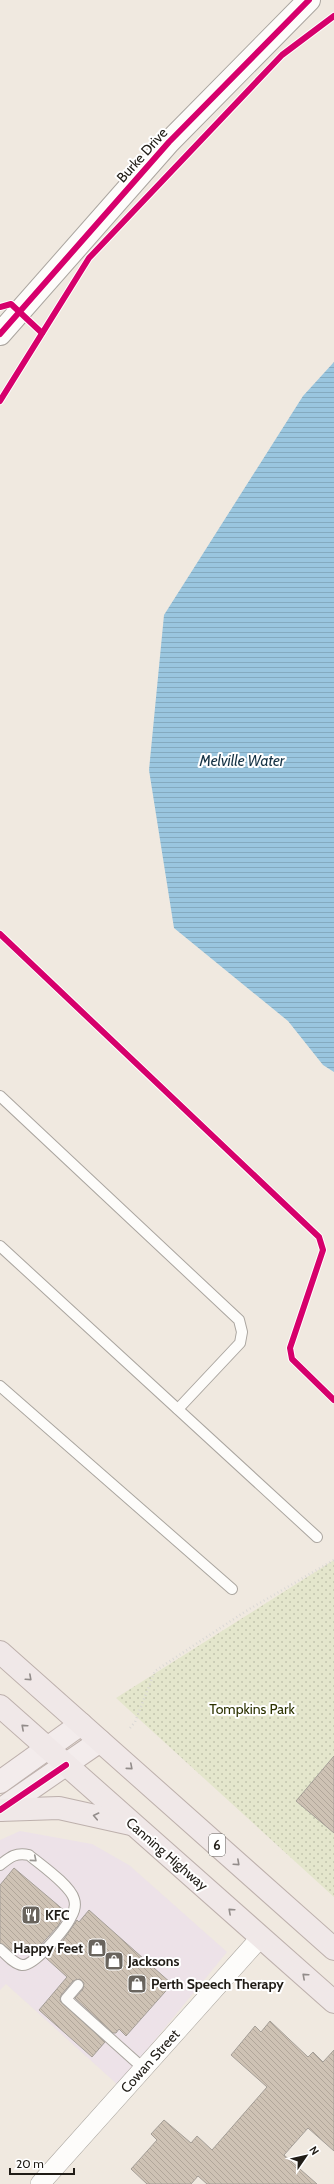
<svg xmlns="http://www.w3.org/2000/svg" width="334" height="2184" font-family="Cabin,sans-serif">
	<style>
		.commercial { fill: #ede2e8 }
		.grass { fill: url(#grass-dots) }
		.water { fill: url(#water-rules) }
		.building { fill: url(#building-back-hatch); stroke: #a49e97 }
		.lines { fill: none; stroke-linecap: round; stroke-linejoin: round }
		.service-casing { stroke: #aaa59f; stroke-width: 12 }
		.minor-casing { stroke: #aaa59f; stroke-width: 20 }
		.tertiary-casing { stroke: #aaa59f; stroke-width: 24 }
		.primary-casing { stroke: #bdb0ac; stroke-width: 24 }
		.trunk-casing { stroke: #bdb0ac; stroke-width: 24 }
		.path { stroke: #dad8d5; stroke-width: 2.5; stroke-dasharray: 1 3; stroke-linecap: butt }
		.service { stroke: #fdfcfa; stroke-width: 10 }
		.minor { stroke: #fdfcfa; stroke-width: 19 }
		.tertiary { stroke: #fdfcfa; stroke-width: 22 }
		.primary { stroke: #f3ecec; stroke-width: 22 }
		.trunk { stroke: #f0e8e8; stroke-width: 22 }
		.cycleway-casing { stroke: #fff; stroke-width: 8 }
		.cycleway { stroke: #d6006c; stroke-width: 6 }
		.oneway { stroke: #928c8a }
		.oneway2 { stroke: #9a9793 }
		.labels { text-anchor: middle; dominant-baseline: central; stroke-width: 4; stroke-linejoin: round; paint-order: stroke }
		.shield { fill: #fff; stroke: #63605c; stroke-width: 1 }
		.shield-label { font-size: 13px; font-weight: bold; fill: #201c16 }
		.street-label { font-size: 14px; fill: #201c16; stroke: #fff }
		.park-label { font-size: 14px; fill: #2c3200; stroke: #fff }
		.poi-label { font-size: 14px; font-weight: bold; fill: #201c16; stroke: #fff; text-anchor: start }
		.water-label { font-size: 15px; font-style: italic; fill: #163345; stroke: #fff }
	</style>
	<defs>
		<pattern id="grass-dots" width="8" height="8" patternUnits="userSpaceOnUse"><rect width="8" height="8" fill="#e4e6cc"/><path d="M2 2h.1M6 6h.1" fill="none" stroke="#c3c5ae" stroke-width="1.8" stroke-linecap="round"/></pattern>
		<pattern id="water-rules" width="6" height="5" patternUnits="userSpaceOnUse"><rect width="6" height="5" fill="#9ac6df"/><path d="M0 2.5h6" fill="none" stroke="#84aabf"/></pattern>
		<pattern id="building-back-hatch" width="6" height="6" patternUnits="userSpaceOnUse"><rect width="6" height="6" fill="#cec2b4"/><path d="M-1 5l2 2M0 0l6 6M5-1l2 2" fill="none" stroke="#b1a69a"/></pattern>
	</defs>
	<rect width="100%" height="100%" fill="#f0e9e0"/>
	<path class="commercial" d="M20,1831l72,13 37,21 98,87 -109,133 -112,-101 -6,6v-150z"/>
	<path class="grass" d="M334,1560v337l-218,-199z"/>
	<path class="water" d="M334,362v710l-11,-7 -35,-44 -114,-93 -25,-158 15,-155 139,-219z"/>
	<g class="building">
		<path d="M334,1756v77l-38,-32z"/>
		<path d="M14,1868l52,44 -8,14 -21,23 -7,-5 -8,9 -7,-5 -3,3 -12,-8v-58z"/>
		<path d="M89,1910l83,74 -46,52 -7,-7 -3,4h-3l-38,-35 8,-9 1,-6 -4,-4 -7,2 -12,14 -1,6 45,41 -13,15 -53,-47 28,-33 -21,-19 16,-16 15,-22 2,2z"/>
		<path d="M270,2021l38,36 5,-5 10,10 11,-12v101l-26,-23 -24,27 33,29h-110l-9,-8 -7,8h-44l-16,-15 26,-29 -6,-6 13,-14 27,23 6,-7 15,14 55,-63 -36,-32 24,-29 6,6z"/>
	</g>
	<g class="lines">
		<defs>
			<g id="service">
				<path d="M0,1096l239,224 3,12 -2,11 -62,66"/>
				<path d="M0,1246l317,291"/>
				<path d="M0,1386l232,203"/>
				<path d="M0,1865c10,-8 16,-13 29,-10 12,10 41,30 45,44 2,6 0,13 -3,18 -5,11 -37,50 -49,48 -8,-1 -16,-11 -22,-16"/>
				<path d="M78,1985l-12,14 77,69"/>
			</g>
			<path id="minor" d="M40,2184l221,-247"/>
			<path id="tertiary" d="M0,334l169,-192 140,-142"/>
			<g id="primary">
				<path d="M0,1782l81,-58"/>
				<path d="M0,1810l100,-69"/>
			</g>
			<g id="trunk">
				<path d="M0,1652l334,297"/>
				<path d="M0,1706l334,296"/>
				<path d="M0,1810l59,-2 72,16"/>
			</g>
		</defs>
		<use href="#service" class="service-casing"/>
		<use href="#minor" class="minor-casing"/>
		<use href="#tertiary" class="tertiary-casing"/>
		<use href="#primary" class="primary-casing"/>
		<use href="#trunk" class="trunk-casing"/>
		<path class="path" d="M130,1728l5,-6 20,-51 91,-60 88,-51"/>
		<use href="#service" class="service"/>
		<use href="#minor" class="minor"/>
		<use href="#tertiary" class="tertiary"/>
		<use href="#primary" class="primary"/>
		<use href="#trunk" class="trunk"/>
		<defs>
			<g id="cycleway">
				<path d="M0,307l11,-3 31,29"/>
				<path d="M0,334l169,-192 140,-142"/>
				<path d="M0,401l89,-143 193,-203 52,-39"/>
				<path d="M0,934l319,303 4,13 -33,98 2,11 42,41"/>
				<path d="M0,1810l66,-45"/>
			</g>
		</defs>
		<use href="#cycleway" class="cycleway-casing"/>
		<use href="#cycleway" class="cycleway"/>
	</g>
	<defs><path id="oneway-chevron" d="M-2-3.5L2.5 0L-2 3.5" fill="none" stroke-width="1.6" stroke-linecap="round" stroke-linejoin="round"/></defs>
	<g class="oneway">
		<use href="#oneway-chevron" transform="translate(29 1678) rotate(42)"/>
		<use href="#oneway-chevron" transform="translate(24 1727) rotate(-138)"/>
		<use href="#oneway-chevron" transform="translate(130 1767) rotate(41)"/>
		<use href="#oneway-chevron" transform="translate(96 1816) rotate(-168)"/>
		<use href="#oneway-chevron" transform="translate(237 1863) rotate(42)"/>
		<use href="#oneway-chevron" transform="translate(231 1911) rotate(-138)"/>
		<use href="#oneway-chevron" transform="translate(305 1976) rotate(-138)"/>
	</g>
	<use class="oneway2" href="#oneway-chevron" transform="translate(34 1859) rotate(40)"/>
	<defs>
		<symbol id="restaurant-square" viewBox="-11 -11 22 22"><rect x="-9" y="-9" width="18" height="18" rx="4" fill="#69645d" stroke="#fff"/><path d="M-5-6h1v4h1v-4h1v4h1v-4h1v5L-1.5 .5V6h-2V.5L-5-1ZM5-6V6H3V1.5H1.5Q1.5-4 5-6Z" fill="#fff"/></symbol>
		<symbol id="shop-square" viewBox="-11 -11 22 22"><rect x="-9" y="-9" width="18" height="18" rx="4" fill="#69645d" stroke="#fff"/><path d="M-5-2.5h2.3a2.7 3.5 0 0 1 5.4 0H5L5.5 6h-11ZM-1.5-2.5h3a1.5 2.3 0 0 0-3 0Z" fill="#fff"/></symbol>
	</defs>
	<g fill-rule="evenodd">
		<use href="#restaurant-square" x="20" y="1904" width="22" height="22"/>
		<use href="#shop-square" x="86" y="1937" width="22" height="22"/>
		<use href="#shop-square" x="103" y="1950" width="22" height="22"/>
		<use href="#shop-square" x="126" y="1973" width="22" height="22"/>
	</g>
	<g class="labels">
		<rect class="shield" x="209" y="1834" width="16" height="22" rx="3"/>
		<g class="shield-label">
			<text x="217" y="1845">6</text>
		</g>
		<g class="street-label">
			<text transform="translate(142 155) rotate(-48)">Burke Drive</text>
			<text transform="translate(167 1854) rotate(41)">Canning Highway</text>
			<text transform="translate(150 2061) rotate(-48)">Cowan Street</text>
		</g>
		<g class="park-label">
			<text x="252" y="1709">Tompkins Park</text>
		</g>
		<g class="poi-label">
			<text x="45" y="1915">KFC</text>
			<text x="83" y="1948" text-anchor="end">Happy Feet</text>
			<text x="128" y="1961">Jacksons</text>
			<text x="151" y="1984">Perth Speech Therapy</text>
		</g>
		<g class="water-label">
			<text x="242" y="761">Melville Water</text>
		</g>
	</g>
	<g transform="translate(306 2156) rotate(56)" stroke="#ffffff" stroke-width="3" paint-order="stroke">
	<path d="M0-3L7 15L0 10L-7 15Z" fill="#201c16"/>
	<text y="-6" font-size="11" font-weight="bold" text-anchor="middle" fill="#201c16">N</text>
	</g>
	<path d="M10 2168v6h64v-6" fill="none" stroke="#201c16" stroke-width="2"/>
	<text x="16" y="2168" font-size="12" fill="#201c16" stroke="#ffffff" stroke-width="3" paint-order="stroke">20 m</text>
</svg>
